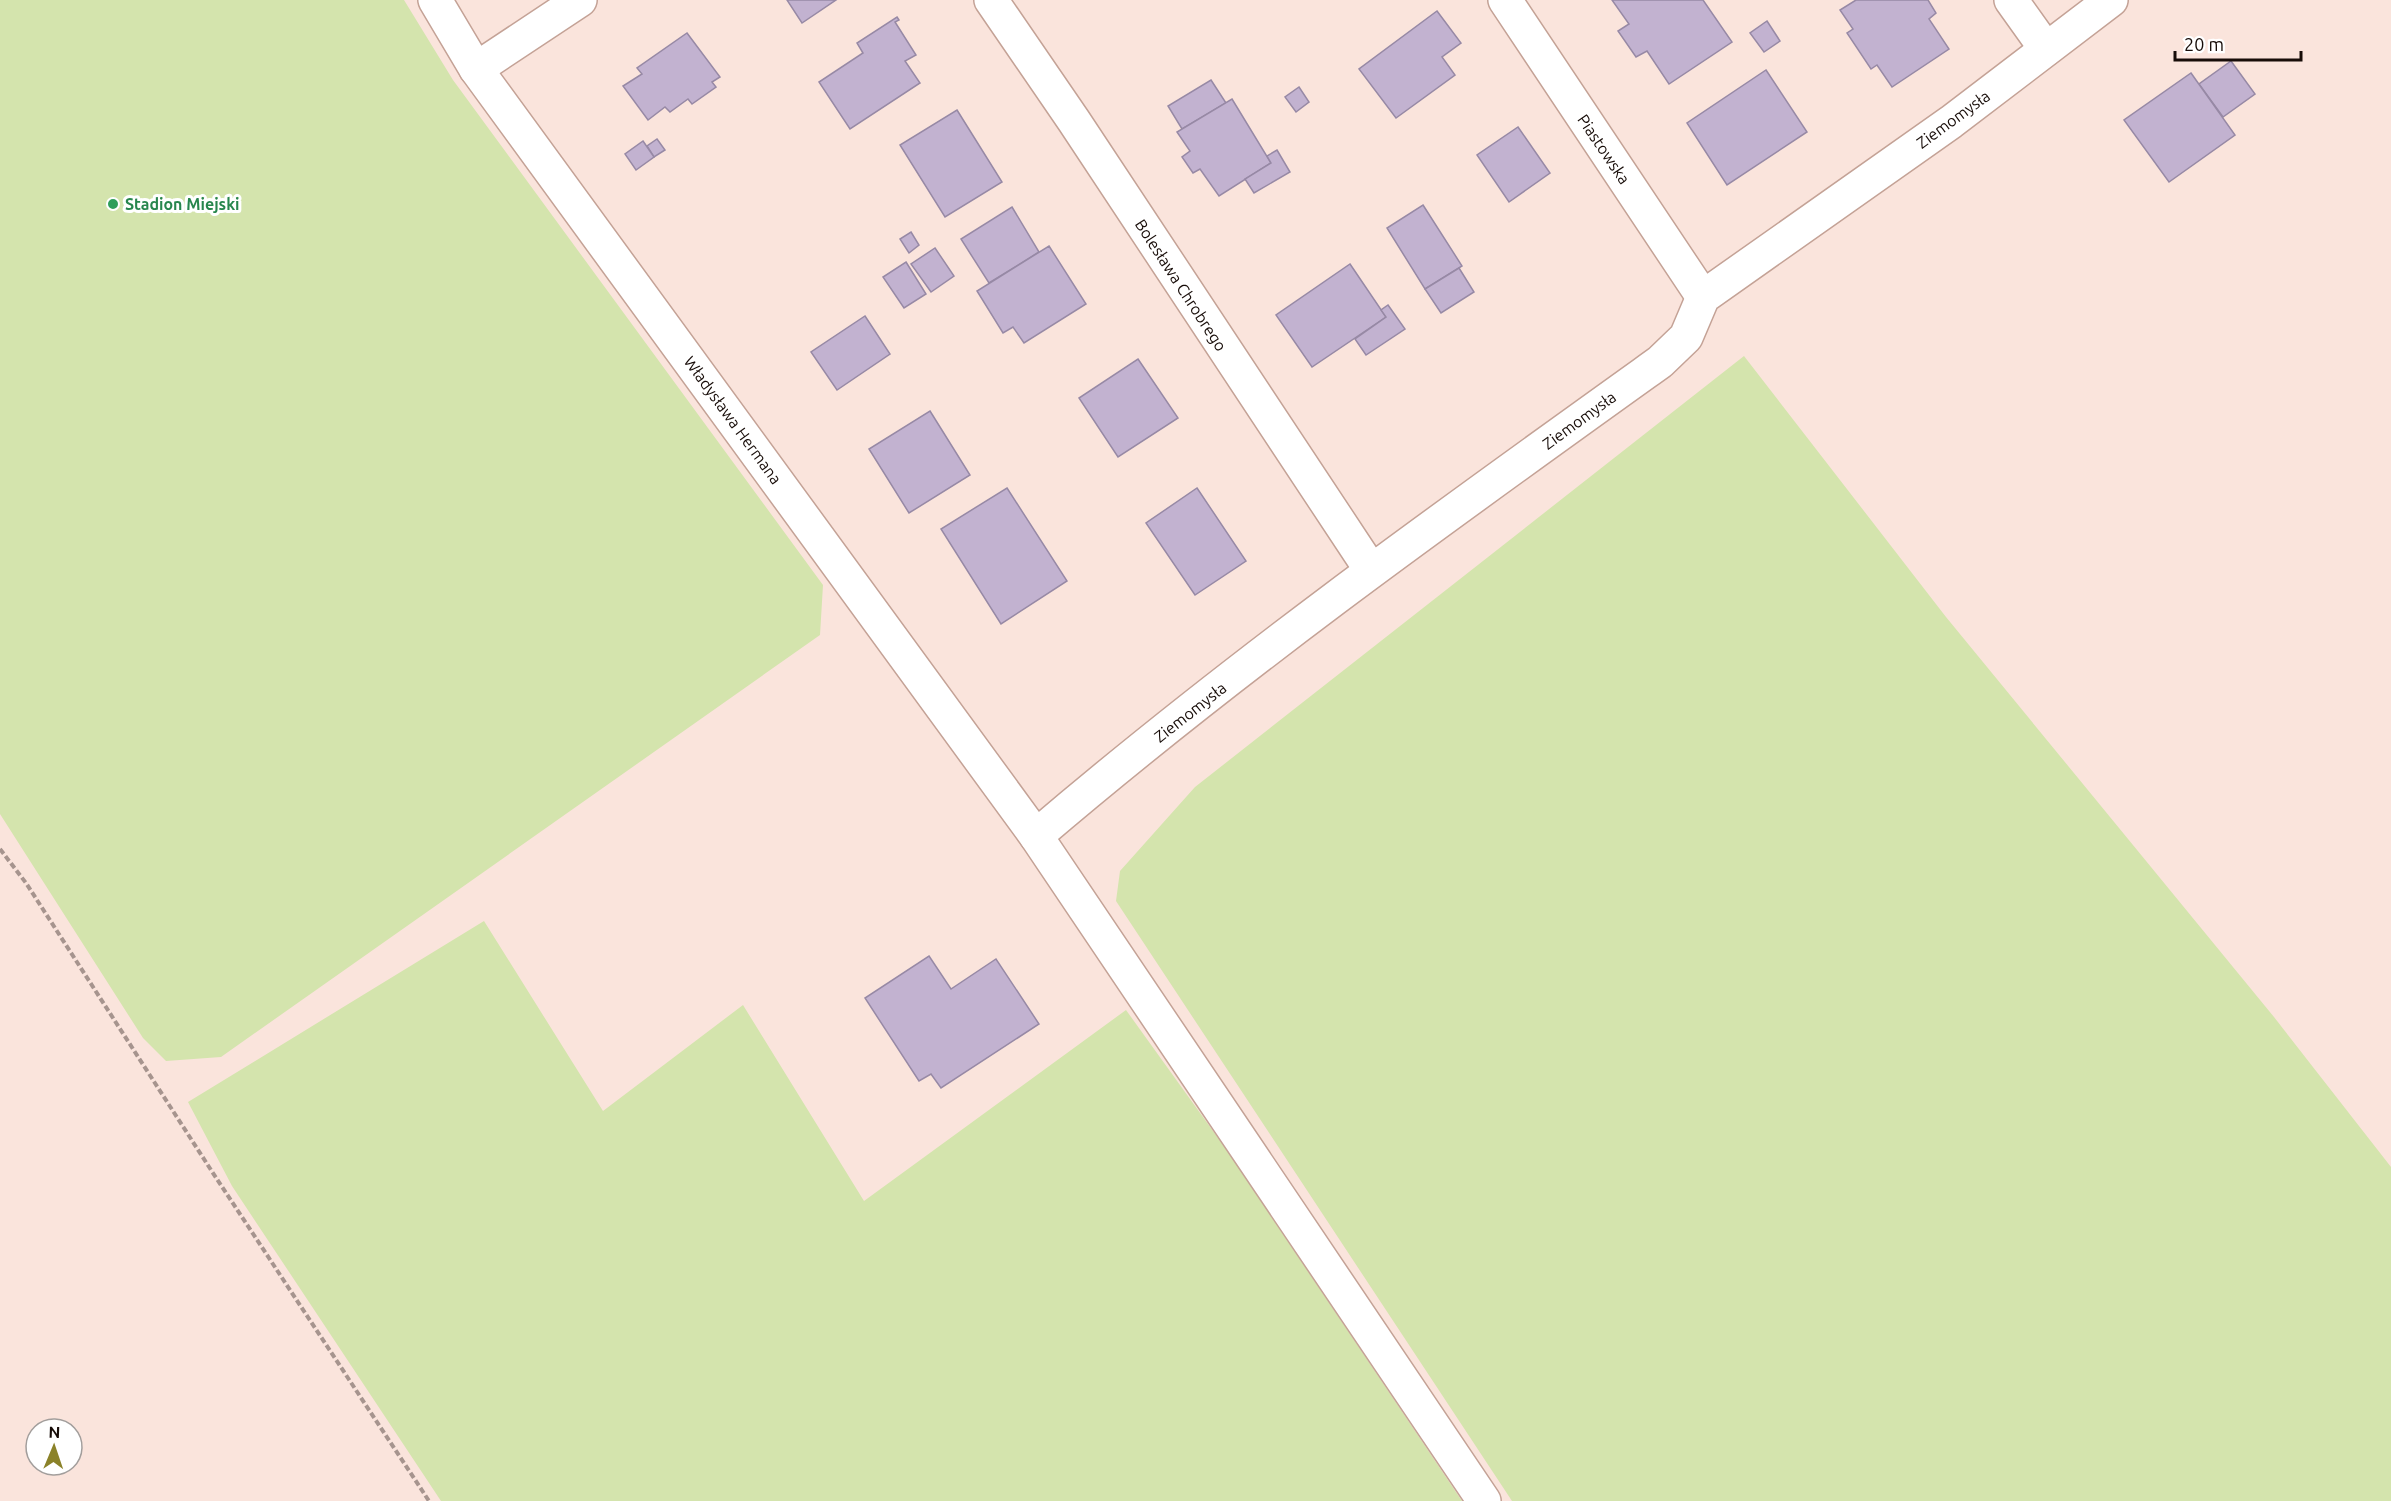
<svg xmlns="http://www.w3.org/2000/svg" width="2391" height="1501" font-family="Ubuntu,sans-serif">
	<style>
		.green { fill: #d4e4ad }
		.building { fill: #c2b2d0; stroke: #9789a5; stroke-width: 1.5 }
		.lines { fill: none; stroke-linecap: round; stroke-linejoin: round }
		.street-casing { stroke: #c4a296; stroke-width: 36 }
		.path { stroke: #a6948e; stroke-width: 4; stroke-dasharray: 6 3; stroke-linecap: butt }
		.street { stroke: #fff; stroke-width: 33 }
		.leisure-dot { fill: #2e9e5b; stroke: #fff; stroke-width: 2 }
		.labels { text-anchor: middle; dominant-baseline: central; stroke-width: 6; stroke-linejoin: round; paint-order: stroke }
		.street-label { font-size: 16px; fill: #170c08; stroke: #fff }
		.leisure-label { font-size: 16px; font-weight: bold; fill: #27864d; stroke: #fff; text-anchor: start }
	</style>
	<rect width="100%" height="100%" fill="#fae4dc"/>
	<g class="green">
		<path d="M0,0h404l49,80 370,505 -3,50 -599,422 -55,4 -23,-23 -143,-224z"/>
		<path d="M1744,356l202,261 328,400 117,150v334h-879l-396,-600 4,-30 75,-84z"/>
		<path d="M484,921l119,190 140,-106 121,196 262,-191 100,139 236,352h-1021l-209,-315 -44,-84z"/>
	</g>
	<g class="building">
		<path d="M787,0h49l-34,23z"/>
		<path d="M1612,0h91l29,42 -63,42 -22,-33 -11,6 -18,-26 11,-7z"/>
		<path d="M1856,0h72l8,13 -7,6 20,30 -57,38 -15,-22 -6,4 -24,-36 6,-4 -13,-19z"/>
		<path d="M1437,11l24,32 -19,14 13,18 -59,43 -37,-49z"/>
		<path d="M897,17l2,3 -4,2 21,33 -11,6 15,22 -70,46 -31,-47 44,-29 -6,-10z"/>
		<path d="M1767,21l13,20 -16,11 -14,-19z"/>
		<path d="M687,33l33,44 -8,5 4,5 -24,17 -4,-5 -18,13 -5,-5 -17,13 -25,-34 19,-12 -5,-6z"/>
		<path d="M2231,61l24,33 -32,23 -24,-33z"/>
		<path d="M1766,70l41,62 -80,53 -40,-62z"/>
		<path d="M2191,73l44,62 -66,47 -45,-62z"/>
		<path d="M1211,80l15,23 -44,26 -14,-23z"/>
		<path d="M1299,87l10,15 -13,10 -11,-15z"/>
		<path d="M1232,99l39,64 -52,33 -19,-27 -7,4 -11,-16 8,-6 -13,-19z"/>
		<path d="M957,110l45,72 -57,35 -45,-72z"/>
		<path d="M1518,127l32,46 -41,29 -32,-47z"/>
		<path d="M657,139l8,11 -11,7 -7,-11z"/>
		<path d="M643,141l11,16 -18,13 -11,-16z"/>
		<path d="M1277,150l13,22 -36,21 -9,-14 26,-16 -4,-7z"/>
		<path d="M1423,205l39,61 -37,23 -38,-61z"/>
		<path d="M1012,207l27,45 -50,31 -28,-44z"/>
		<path d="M911,232l8,13 -10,8 -9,-14z"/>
		<path d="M1049,246l37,58 -62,39 -11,-16 -10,6 -26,-42z"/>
		<path d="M935,248l19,28 -23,16 -20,-28z"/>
		<path d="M906,262l20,32 -22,14 -21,-31z"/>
		<path d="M1350,264l36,53 -74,50 -36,-52z"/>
		<path d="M1459,268l15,24 -33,21 -16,-24z"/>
		<path d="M1388,305l17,24 -39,26 -11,-16 31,-22 -5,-7z"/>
		<path d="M865,316l25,38 -53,36 -26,-38z"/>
		<path d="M1138,359l40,59 -60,39 -39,-59z"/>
		<path d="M930,411l40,64 -61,38 -40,-64z"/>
		<path d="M1007,488l60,93 -66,43 -60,-95z"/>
		<path d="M1197,488l49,73 -51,34 -49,-72z"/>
		<path d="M929,956l22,33 45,-30 43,65 -98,64 -10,-14 -12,7 -54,-83z"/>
	</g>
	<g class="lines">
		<defs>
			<g id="street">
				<path d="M435,0l41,69 560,767 448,665"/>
				<path d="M991,0l83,121 297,449"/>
				<path d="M1505,0l198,297"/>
				<path d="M2011,0l35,49"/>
				<path d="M476,69l104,-69"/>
				<path d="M1036,836c199,-170 412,-322 624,-474l26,-25 17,-40 248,-175 160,-122"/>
			</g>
		</defs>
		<use href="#street" class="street-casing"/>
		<path class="path" d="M0,849l26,34 185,287 218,331"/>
		<use href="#street" class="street"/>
	</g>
	<circle class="leisure-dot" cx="113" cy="204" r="6"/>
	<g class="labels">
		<g class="street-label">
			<text transform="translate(1953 119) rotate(-36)">Ziemomysła</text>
			<text transform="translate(1604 149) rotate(56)">Piastowska</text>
			<text transform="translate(1181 285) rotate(57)">Bolesława Chrobrego</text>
			<text transform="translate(733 420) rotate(54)">Władysława Hermana</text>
			<text transform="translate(1579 420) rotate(-36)">Ziemomysła</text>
			<text transform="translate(1190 712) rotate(-38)">Ziemomysła</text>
		</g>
		<g class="leisure-label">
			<text x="125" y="204">Stadion Miejski</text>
		</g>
	</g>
	<g transform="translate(54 1447) rotate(2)"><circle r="28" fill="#ffffff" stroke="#a29e9c" stroke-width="1.5"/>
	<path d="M0-4.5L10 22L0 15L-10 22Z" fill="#8b8229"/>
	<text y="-9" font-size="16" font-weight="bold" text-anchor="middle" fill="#170c08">N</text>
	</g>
	<path d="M2175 51v9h126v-9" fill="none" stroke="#170c08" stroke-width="3"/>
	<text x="2184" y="51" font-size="18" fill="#170c08" stroke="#ffffff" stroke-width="4.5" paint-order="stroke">20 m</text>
</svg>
